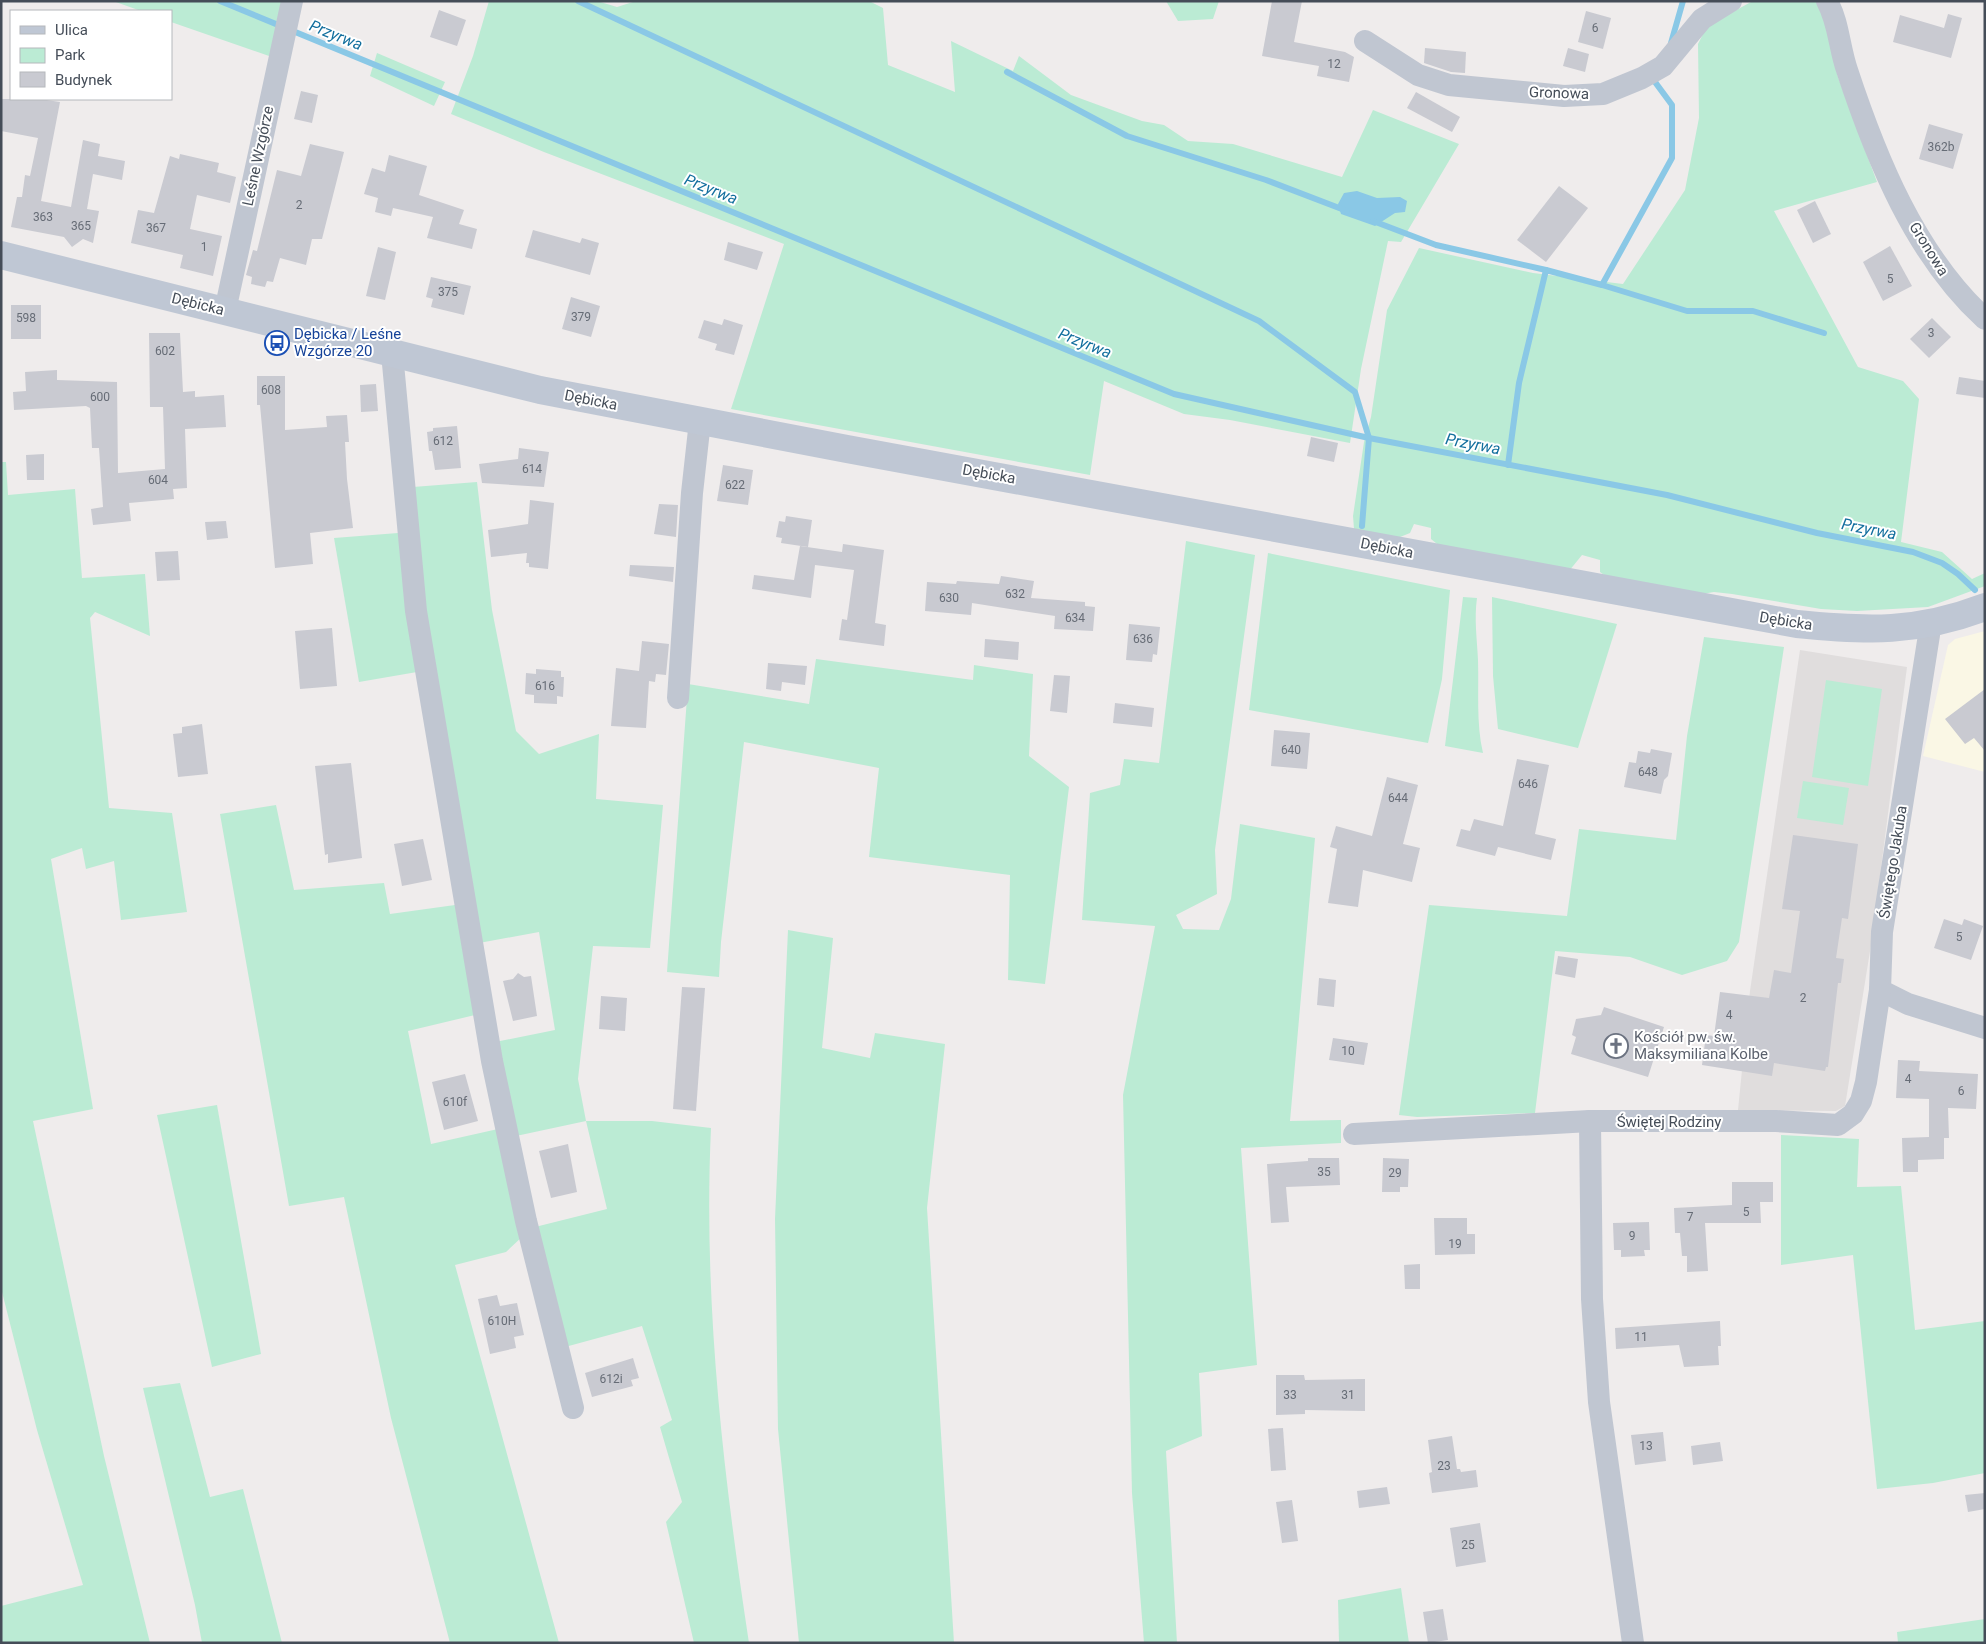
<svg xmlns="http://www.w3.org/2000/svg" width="1986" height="1644" font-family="Roboto,sans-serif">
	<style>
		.commercial { fill: #faf7e5 }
		.education { fill: #e0dddd }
		.green { fill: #bbebd4 }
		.water { fill: #8ac8e6 }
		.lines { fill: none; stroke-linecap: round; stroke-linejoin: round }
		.stream { stroke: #8ac8e6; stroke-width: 6 }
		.building { fill: #c9cad1 }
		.street { stroke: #c0c6d1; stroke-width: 22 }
		.secondary { stroke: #bfc7d4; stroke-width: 28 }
		.labels { text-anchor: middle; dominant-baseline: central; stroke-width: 4; stroke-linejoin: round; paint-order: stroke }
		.number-label { font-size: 12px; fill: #666c76 }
		.street-label { font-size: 15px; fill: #454d58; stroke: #fff }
		.transit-label { font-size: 15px; fill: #164399; stroke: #fff; text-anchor: start }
		.worship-label { font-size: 15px; fill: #5b616d; stroke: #fff; text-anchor: start }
		.water-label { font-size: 16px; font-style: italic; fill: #136f9e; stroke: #fff }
	</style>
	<rect width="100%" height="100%" fill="#efecec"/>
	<path class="commercial" d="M1985,631v141l-62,-16 25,-111 7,-6z"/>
	<path class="education" d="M1800,650l107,17 -36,278 -26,161 -9,5 -98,-1 12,-119z"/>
	<g class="green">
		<path d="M113,1h170l-11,56 -101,-35v-11h-30z"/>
		<path d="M489,1h108l20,6 19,-6h233l14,7 5,57 67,27 -4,-51 62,30 6,-15 52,39 71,26 22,4 24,16 45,3 109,33 31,-67 86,34 -58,98 -13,-1 -27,128 -11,74 -120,-23 -46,-6 -80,-33 -14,94 -359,-66 53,-165 -240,-92 -93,-38 22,-58z"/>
		<path d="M1166,1h53l-6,18 -35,2z"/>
		<path d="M1813,1l7,2 18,74 39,105 -103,29 84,156 45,14 16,18 -18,143 41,10 30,27 13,-6v13l-57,21 -71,4 -36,-2 -89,-15 -18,-2 -18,3 -89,-18 -7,-5v-12l-18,-5 -13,16 -127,-23 -11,-9v-11l-17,-4 -4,9 -15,6 -41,-10 -1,-13 11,-74 7,-25 16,-107 32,-62 114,25 90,11 62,-94 14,-72 -1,-74 9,-18 44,-24z"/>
		<path d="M377,53l68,29 -11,24 -64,-30z"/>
		<path d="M1,462h5l2,33 67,-6 7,89 63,-4 5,62 -55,-24 -5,6 19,190 63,5 15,99 -66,8 -7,-59 -28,8 -4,-21 -31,11 42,250 -60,12 71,335 46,187h-149v-37l82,-21 -46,-155 -36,-142z"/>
		<path d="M477,482l15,128 24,121 23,23 60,-20 -3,65 67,6 -13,143 -57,-2 -15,133 8,42h66l59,7c-8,172 12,345 38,515h-55l-28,-121 16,-20 -22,-75 12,-7 -30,-94 -77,21 -30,-120 72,-18 -21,-88 -70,15 -21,-94 60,-12 -16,-98 -60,11 -53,-319 -13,-137z"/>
		<path d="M398,533l19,139 -58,10 -25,-144z"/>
		<path d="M1186,541l69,14 -40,295 2,44 -41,21 7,14 36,1 12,-31 9,-75 75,14 -25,283 51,-1v23l-100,5 16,217 -58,8 3,63 -36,15 11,192h-33l-12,-150 -9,-398 32,-169 -73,-6 8,-127 30,-8 4,-26 35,4z"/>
		<path d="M1268,553l182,37 -8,89 -14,64 -179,-33z"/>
		<path d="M1463,597l14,1c-3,21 0,41 1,62 1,31 -2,63 5,93l-38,-7z"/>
		<path d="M1492,597l125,27 -39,124 -80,-19 -5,-53z"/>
		<path d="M1704,637l80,10 -45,295 -12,19 -45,14 -52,-18 -75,-6 -20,162 -118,4 -18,-2 30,-210 138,11 12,-87 97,11 11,-104z"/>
		<path d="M816,659l157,21 1,-15 59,9 -4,82 40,31 -24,197 -37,-4 2,-105 -141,-18 10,-89 -135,-26 -23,200 -2,35 -52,-5 21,-288 121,20z"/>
		<path d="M1826,680l56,9 -14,97 -56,-9z"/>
		<path d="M1803,781l46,7 -6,37 -46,-7z"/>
		<path d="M276,805l18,85 90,-7 6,31 65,-9 20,110 -67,16 23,113 67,-15 25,107 -17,16 -51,13 104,378h-109l-59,-225 -47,-221 -55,9 -69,-392z"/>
		<path d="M788,930l45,8 -11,110 48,10 5,-25 70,11 -18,164 27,435h-155l-21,-214 -3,-210z"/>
		<path d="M217,1105l44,249 -49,13 -55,-252z"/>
		<path d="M1781,1135l78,4 -2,48 44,-1 14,144 70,-9v152l-52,10 -56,6 -24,-234 -72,10z"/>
		<path d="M180,1383l30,114 33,-8 39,154h-80l-7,-38 -52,-217z"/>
		<path d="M1401,1588l8,55h-70l-1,-43z"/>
		<path d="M1985,1619v24h-87l-1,-11z"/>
	</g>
	<path class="water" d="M1357,191l20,7 23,-1 7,4 -2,11 -10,1 -20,13 -34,-12 -3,-10 6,-11z"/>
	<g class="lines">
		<g class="stream">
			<path d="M220,1l954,393 195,44 298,57 150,38 96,19 29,11 16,11 17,16"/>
			<path d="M578,1l681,320 96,71 14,46 -7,88"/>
			<path d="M1671,43l12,-42"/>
			<path d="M1007,72l120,64 139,44 81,31"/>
			<path d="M1373,221l63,24 110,25"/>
			<path d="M1602,285l85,26h66l71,22"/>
			<path d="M1508,465l11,-82 27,-113 56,15 70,-127v-53l-17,-23 2,-6"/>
		</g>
	</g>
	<g class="building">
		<path d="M1272,1h30l-8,41 51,10 9,5 -5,25 -32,-6 2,-10 -57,-10z"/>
		<path d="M439,10l27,10 -9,26 -27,-9z"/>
		<path d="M1586,11l25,7 -8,31 -25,-7z"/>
		<path d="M1948,14l14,4 -11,40 -58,-16 7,-27 44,13z"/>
		<path d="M1425,48l41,4 -1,21 -14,-1 -27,-9z"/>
		<path d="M1568,48l21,6 -4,18 -22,-6z"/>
		<path d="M301,91l17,4 -6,28 -18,-4z"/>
		<path d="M1416,92l44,25 -8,15 -45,-24z"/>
		<path d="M1,99h39l20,3 -19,99 30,6 12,-67 17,4 -2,12 27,5 -3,19 -29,-6 -6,35 12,2 -6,32 -10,-4 -11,8 -8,-10 -53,-10 6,-30h5l3,-22 5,1 8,-38 -37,-7z"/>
		<path d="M1929,124l34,10 -10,35 -34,-10z"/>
		<path d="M310,144l34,8 -22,87h-10l-6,26 -26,-7 -7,24 -6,-1 -2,6 -14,-3 1,-7 -6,-2 7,-25 4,1 20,-81 24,6z"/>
		<path d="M180,154l39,9 -2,9 19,5 -6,26 -33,-8 -7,34 32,7 -9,40 -33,-8 3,-13 -52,-12 7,-33 16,3 16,-57 9,3z"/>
		<path d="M389,155l38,11 -8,29 45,15 -5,14 18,5 -5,20 -45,-11 6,-21 -40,-9 -2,8 -16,-4 3,-14 -14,-4 8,-26 13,4z"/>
		<path d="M1559,186l29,22 -42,54 -29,-22z"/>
		<path d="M1815,201l16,33 -18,9 -16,-33z"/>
		<path d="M533,230l47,13 2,-5 17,5 -9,32 -65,-18z"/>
		<path d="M728,242l35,10 -6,18 -33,-10z"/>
		<path d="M1890,246l22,40 -29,15 -20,-39z"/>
		<path d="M378,247l18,5 -11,48 -19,-4z"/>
		<path d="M431,277l40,9 -7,29 -33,-8 2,-8 -7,-2z"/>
		<path d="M571,297l29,9 -9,31 -29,-8z"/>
		<rect x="11" y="305" width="30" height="34"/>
		<path d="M1932,318l19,19 -22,21 -19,-19z"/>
		<path d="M724,319l19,6 -9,30 -19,-5 2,-6 -19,-6 6,-18 18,5z"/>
		<path d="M149,333h31l3,59 12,-1v6l29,-2 2,32 -41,2 2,59 -14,1 1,10 -45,4 2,18 -38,4 -2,-16 12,-2 -4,-59h-7l-2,-40 -4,-2 -72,4 -1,-18 13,-1 -1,-19 32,-2v10l60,2 1,91 47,-4 -2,-62h-13z"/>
		<path d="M257,376h28v54l42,-3 -1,-11 21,-1 2,27h-4l2,37 6,49 -43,5 3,31 -38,4 -15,-163h-3z"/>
		<path d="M1959,377l26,4v17l-29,-4z"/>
		<path d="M376,384l2,27 -17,1 -1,-27z"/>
		<path d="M457,426l4,42 -26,2 -3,-19h-3l-2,-19 6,-1v-3z"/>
		<path d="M1311,437l27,6 -4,19 -27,-6z"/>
		<path d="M519,448l30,4 -5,35 -62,-4 -3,-19 39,-5z"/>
		<path d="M44,454v26h-17l-1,-25z"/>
		<path d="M723,465l30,5 -5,35 -31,-4z"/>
		<path d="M530,500l24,3 -6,66 -19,-2v-4h-3l1,-10 -36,4 -3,-27 40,-6z"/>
		<path d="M659,504l19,1 -2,32 -22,-3z"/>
		<path d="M786,516l26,4 -4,27 -27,-4 1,-5 -6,-1 3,-16 6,1z"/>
		<path d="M226,521l2,17 -21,2 -2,-18z"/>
		<path d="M843,544l41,6 -9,73 11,2 -2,21 -45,-6 3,-21 5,1 7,-50 -39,-5 -4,33 -59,-9 2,-14 40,5 6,-34 42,6z"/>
		<path d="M178,551l2,29 -23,1 -2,-29z"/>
		<path d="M630,565l44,2 -1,15 -44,-6z"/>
		<path d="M1001,576l33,5 -3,17 54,4v4l10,1 -2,24 -39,-2 1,-13 -83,-13 -1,12 -46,-4 2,-29 29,2 1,-3 42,3z"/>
		<path d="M1129,624l31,3 -3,28 -4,-1 -1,8 -26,-2z"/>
		<path d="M332,628l5,58 -37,3 -5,-58z"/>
		<path d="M985,639l34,3 -1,18 -34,-3z"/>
		<path d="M642,641l27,3 -3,31 -10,-1 -1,8 -6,-1 -3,47 -35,-2 5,-58 23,3z"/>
		<path d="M768,663l39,3 -2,19 -23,-3 -1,9 -15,-2z"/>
		<path d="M536,669l25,2v6h3l-1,20 -6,-1v8l-23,-1v-8l-9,-1 1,-21 10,1z"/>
		<path d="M1054,675l16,1 -3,37 -17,-2z"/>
		<path d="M1985,689v62l-11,-13 -9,6 -20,-25z"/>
		<path d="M1115,703l39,5 -2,19 -39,-4z"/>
		<path d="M202,724l6,50 -30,3 -5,-43 9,-1v-6z"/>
		<path d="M1274,730l36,3 -3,36 -36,-3z"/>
		<path d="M1651,749l21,4 -4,23 -4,4 -3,14 -37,-7 5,-25 7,1 2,-12 12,2z"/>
		<path d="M1517,759l32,6 -14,69 21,5 -5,21 -53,-13 -3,9 -39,-10 5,-17 9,2 4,-12 29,7z"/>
		<path d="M351,763l11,95 -34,5v-9l-3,1 -10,-89z"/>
		<path d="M1387,777l31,8 -15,59 17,4 -8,34 -49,-12 -5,37 -30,-4 9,-54 -7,-2 6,-21 36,10z"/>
		<path d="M1793,835l65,9 -10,75 -6,-1 -6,40 8,1 -3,24h-3l-10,84h-2l-1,4 -51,-8 -2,13 -70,-11 4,-30 8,1 6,-44 49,6 5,-28 17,3 9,-62 -18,-2z"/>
		<path d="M423,839l9,41 -30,6 -8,-42z"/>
		<path d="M1944,919l18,6 2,-6 19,7 -12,34 -37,-12z"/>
		<path d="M1558,956l20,3 -3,19 -20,-4z"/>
		<path d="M518,973l6,4 7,-1 6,40 -24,5 -10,-40 10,-2z"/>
		<path d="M1319,978l17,2 -2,27 -17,-2z"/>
		<path d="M682,987l23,1 -9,123 -23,-2z"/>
		<path d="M601,996l26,2 -2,33 -26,-2z"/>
		<path d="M1604,1007l60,20 -16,50 -77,-23 5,-17 -4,-2 4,-16 25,-4z"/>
		<path d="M1333,1038l35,5 -4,22 -35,-5z"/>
		<path d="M1898,1060l22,1 -1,10 59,3 -2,35 -28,-1 1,30h-5v21l-26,1v12h-15l-1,-34 27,-1v-38l-33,-1z"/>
		<path d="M465,1074l13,47 -34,9 -12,-48z"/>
		<path d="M568,1144l9,48 -26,6 -12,-47z"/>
		<path d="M1308,1158h31l1,27 -54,2 3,35 -18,1 -4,-59 41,-3z"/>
		<path d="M1383,1158l26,1 -1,28h-8v5h-18z"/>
		<path d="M1732,1182h41v20h-13l1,21h-56l3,48 -21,1v-16h-5l-2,-23h-5l-1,-25 58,-3z"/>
		<path d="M1434,1218h33v16h8v20l-40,1z"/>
		<path d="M1649,1222l1,28h-6l1,6 -24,1v-7h-7l-1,-27z"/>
		<path d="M1420,1264v25h-15l-1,-24z"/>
		<path d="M497,1295l3,11 17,-3 7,32 -10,2 2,11 -26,6 -12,-55z"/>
		<path d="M1720,1321l1,25h-3l1,19 -35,2 -5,-22 -63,4 -1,-21z"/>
		<path d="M633,1358l6,20 -8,2 2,6 -41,11 -7,-24z"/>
		<path d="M1276,1375h28l1,5 60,-1v32l-60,-1v4l-29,1z"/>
		<path d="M1283,1428l3,42 -15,1 -3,-42z"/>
		<path d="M1663,1432l3,29 -31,4 -4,-30z"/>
		<path d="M1452,1436l5,33h3l1,3 15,-2 2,17 -46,6 -3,-20 3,-1 -4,-32z"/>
		<path d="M1720,1442l3,19 -30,4 -2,-19z"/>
		<path d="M1387,1487l3,17 -31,4 -2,-17z"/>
		<path d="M1985,1493v16l-17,3 -3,-17z"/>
		<path d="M1292,1500l6,41 -16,2 -6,-41z"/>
		<path d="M1480,1523l6,39 -30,5 -6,-39z"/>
		<path d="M1443,1609l5,31 -20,3 -5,-31z"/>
	</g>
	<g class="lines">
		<g class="street">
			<path d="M1827,1c12,22 12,46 20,69 29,88 68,185 138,249"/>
			<path d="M1365,41l53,34 31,10 115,11 39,-2 39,-16 21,-12 39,-47 29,-18"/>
			<path d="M225,311l67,-310"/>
			<path d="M392,353l24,258 76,450 34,160 47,187"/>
			<path d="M1925,625l4,10 -47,297 -2,58 28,14 77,24"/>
			<path d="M678,698l14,-205 8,-72"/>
			<path d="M1590,1121l2,178 7,103 34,241"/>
			<path d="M1354,1134l236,-13h186l62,4 15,-11 8,-13 5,-19 14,-92"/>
		</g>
		<path class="secondary" d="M1,255l539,135 307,59 950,175c70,7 120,9 188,-17"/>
	</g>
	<defs>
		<symbol id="bus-ring" viewBox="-11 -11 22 22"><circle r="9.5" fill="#fff" stroke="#1a4fb4" stroke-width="1.5"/><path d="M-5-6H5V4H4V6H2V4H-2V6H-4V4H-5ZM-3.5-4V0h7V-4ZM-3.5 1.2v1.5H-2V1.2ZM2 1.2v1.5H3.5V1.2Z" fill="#1a4fb4"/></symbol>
		<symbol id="church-ring" viewBox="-11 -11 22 22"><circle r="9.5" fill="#fff" stroke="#6b7280" stroke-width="1.5"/><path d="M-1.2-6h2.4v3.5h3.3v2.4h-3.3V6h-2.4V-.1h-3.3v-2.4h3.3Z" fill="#6b7280"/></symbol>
	</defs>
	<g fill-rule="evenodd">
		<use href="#bus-ring" x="263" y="329" width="28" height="28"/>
		<use href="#church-ring" x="1602" y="1032" width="28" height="28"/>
	</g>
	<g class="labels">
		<g class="number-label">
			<text x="1595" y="28">6</text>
			<text x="1334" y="64">12</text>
			<text x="1941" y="147">362b</text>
			<text x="299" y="205">2</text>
			<text x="43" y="217">363</text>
			<text x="81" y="226">365</text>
			<text x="156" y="228">367</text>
			<text x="204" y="247">1</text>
			<text x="1890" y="279">5</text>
			<text x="448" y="292">375</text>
			<text x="581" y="317">379</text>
			<text x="26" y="318">598</text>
			<text x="1931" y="333">3</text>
			<text x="165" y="351">602</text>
			<text x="271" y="390">608</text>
			<text x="100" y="397">600</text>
			<text x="443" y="441">612</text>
			<text x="532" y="469">614</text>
			<text x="158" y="480">604</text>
			<text x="735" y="485">622</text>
			<text x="1015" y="594">632</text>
			<text x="949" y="598">630</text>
			<text x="1075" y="618">634</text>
			<text x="1143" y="639">636</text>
			<text x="545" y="686">616</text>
			<text x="1291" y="750">640</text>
			<text x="1648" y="772">648</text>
			<text x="1528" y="784">646</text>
			<text x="1398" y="798">644</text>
			<text x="1959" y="937">5</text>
			<text x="1803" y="998">2</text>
			<text x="1729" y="1015">4</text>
			<text x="1348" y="1051">10</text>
			<text x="1908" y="1079">4</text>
			<text x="1961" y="1091">6</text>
			<text x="455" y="1102">610f</text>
			<text x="1324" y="1172">35</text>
			<text x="1395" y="1173">29</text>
			<text x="1746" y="1212">5</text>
			<text x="1690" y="1217">7</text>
			<text x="1632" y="1236">9</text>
			<text x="1455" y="1244">19</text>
			<text x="502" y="1321">610H</text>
			<text x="1641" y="1337">11</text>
			<text x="611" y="1379">612i</text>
			<text x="1290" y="1395">33</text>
			<text x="1348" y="1395">31</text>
			<text x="1646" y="1446">13</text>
			<text x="1444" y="1466">23</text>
			<text x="1468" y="1545">25</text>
		</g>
		<g class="street-label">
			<text transform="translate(1559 93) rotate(2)">Gronowa</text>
			<text transform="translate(258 156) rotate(-78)">Leśne Wzgórze</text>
			<text transform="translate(1929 249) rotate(58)">Gronowa</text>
			<text transform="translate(198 304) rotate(14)">Dębicka</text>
			<text transform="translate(591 400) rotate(11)">Dębicka</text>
			<text transform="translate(989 474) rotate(10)">Dębicka</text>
			<text transform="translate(1387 548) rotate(11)">Dębicka</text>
			<text transform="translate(1786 621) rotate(9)">Dębicka</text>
			<text transform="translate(1893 862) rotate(-81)">Świętego Jakuba</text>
			<text x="1669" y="1122">Świętej Rodziny</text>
		</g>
		<g class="transit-label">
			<text x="294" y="334">Dębicka / Leśne<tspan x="294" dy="17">Wzgórze 20</tspan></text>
		</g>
		<g class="worship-label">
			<text x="1634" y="1037">Kościół pw. św.<tspan x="1634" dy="17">Maksymiliana Kolbe</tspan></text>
		</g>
		<g class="water-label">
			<text transform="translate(336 35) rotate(22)">Przyrwa</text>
			<text transform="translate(711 189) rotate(22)">Przyrwa</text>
			<text transform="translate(1085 343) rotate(22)">Przyrwa</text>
			<text transform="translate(1473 444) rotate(11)">Przyrwa</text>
			<text transform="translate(1869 529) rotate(11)">Przyrwa</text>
		</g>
	</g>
	<rect width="1986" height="1644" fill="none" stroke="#454d58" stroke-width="5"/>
	<rect x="10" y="10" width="162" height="90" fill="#ffffff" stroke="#b5b8bc"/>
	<rect x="20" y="26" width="25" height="8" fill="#bfc7d4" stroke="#b5b8bc"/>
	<text x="55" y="35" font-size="15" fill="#454d58">Ulica</text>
	<rect x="20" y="48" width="25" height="15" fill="#bbebd4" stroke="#b5b8bc"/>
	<text x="55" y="60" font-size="15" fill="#454d58">Park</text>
	<rect x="20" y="72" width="25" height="15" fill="#c9cad1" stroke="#b5b8bc"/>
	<text x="55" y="85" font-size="15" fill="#454d58">Budynek</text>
</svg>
